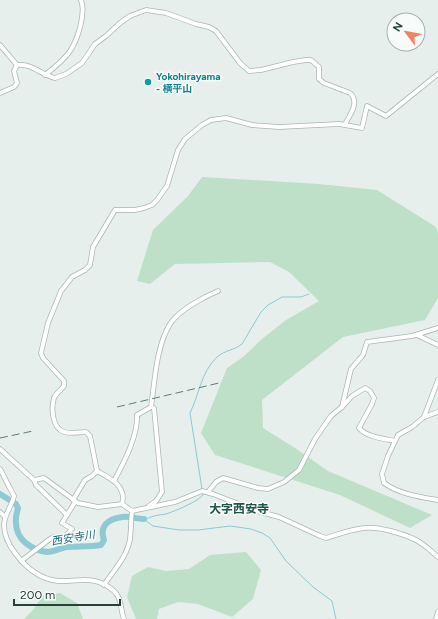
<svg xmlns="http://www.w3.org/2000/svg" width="438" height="619" font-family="Figtree,'Noto Sans JP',sans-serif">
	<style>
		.green { fill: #bfe0c8 }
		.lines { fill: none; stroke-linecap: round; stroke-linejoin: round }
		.stream { stroke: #8ec9d4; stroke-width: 1 }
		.river { stroke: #8ec9d4; stroke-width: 6 }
		.street-casing { stroke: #a8b8b2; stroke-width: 5.5 }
		.street { stroke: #fff; stroke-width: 4 }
		.rail { stroke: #5f7d75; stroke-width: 1; stroke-dasharray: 8 4; stroke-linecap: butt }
		.culture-dot { fill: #0f9aa8; stroke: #f7fbf9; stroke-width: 1.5 }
		.labels { text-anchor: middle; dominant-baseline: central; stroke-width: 3; stroke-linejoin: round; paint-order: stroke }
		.culture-label { font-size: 10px; font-weight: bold; fill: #0d838f; stroke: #f7fbf9; text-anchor: start }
		.water-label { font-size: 11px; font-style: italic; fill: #1c6f80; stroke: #f7fbf9 }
		.quarter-label { font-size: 12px; font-weight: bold; fill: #1f5548; stroke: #f7fbf9 }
	</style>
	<rect width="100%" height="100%" fill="#e6efeb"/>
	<g class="green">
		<path d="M202,177l117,7 58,6 59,37 2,6v65l-13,22 -82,17 -81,63 1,28 32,20 33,23 104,44 -22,13 -70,-33 -125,-40 -14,-22 26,-65 16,-11 19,-18 24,-19 33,-19 -30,-29 -19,-10 -95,2 -25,20 -13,-3 16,-51 35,-34z"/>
		<path d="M246,552l15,18 -8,29 -21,18 -34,-13 -20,-2 -19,7 -2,10h-21l-9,-22 5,-21 16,-9 18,4 23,-2 21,-14z"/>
		<path d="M60,593l17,10 6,16h-59l9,-9 9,-14z"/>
	</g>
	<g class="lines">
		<g class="stream">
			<path d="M202,489l-12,-76c9,-18 11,-41 27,-56 8,-7 18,-7 25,-13l19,-32 7,-7 14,-8h19l8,-3"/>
			<path d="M203,492v3c-6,7 -28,16 -37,19 -7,1 -16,2 -21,6l8,6 26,4h19l32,-4 21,3 11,4 8,5 16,23 27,26 19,14 4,18"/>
		</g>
		<path class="river" d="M0,494l16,10 2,4c-1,5 -3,10 -2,15 0,17 16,27 31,29 7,0 13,-4 20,-5 12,-1 23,0 34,-2l3,-5c-5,-14 4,-21 18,-23 7,-1 15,2 22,2"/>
		<defs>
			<g id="street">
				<path d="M0,45l17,20"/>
				<path d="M17,65c14,-2 25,10 38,13l11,-4 16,-11 13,-19 11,-8 14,-13 10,-7 16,-6 20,3 30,11 13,3 7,4 24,32 9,8 12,-1 32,-8 13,-2h5l8,7v12l5,4 26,10c10,9 0,22 -5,31"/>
				<path d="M45,75c9,-7 19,-15 25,-24 8,-12 16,-38 11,-51"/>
				<path d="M0,93l14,-6 3,-4 -3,-12 3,-6"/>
				<path d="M417,335l21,10"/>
				<path d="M342,407l9,-38 12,-14 4,-13 45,-6 26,-8"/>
				<path d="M438,412l-14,5 -12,10 -14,8 -10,21 -6,18 2,9c15,11 36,14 54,17"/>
				<path d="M424,417l14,-37"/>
				<path d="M0,449l34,31 2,5 31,30"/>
				<path d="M0,469l14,27c-2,10 -10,19 -10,29 0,11 5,20 11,28 11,15 24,26 43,28 22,1 36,-7 56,10 8,7 6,18 10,28"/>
				<path d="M34,480l10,-2 34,25 20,4 24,-3 10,7 43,-9 27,-11 11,3 44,17 22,6 41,19 6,2c13,-4 26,-9 39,-10 13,-2 39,6 51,12 8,4 15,11 22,17"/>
				<path d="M114,481c10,-19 24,-45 23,-66l14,-8c4,-27 5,-60 19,-83 9,-14 34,-27 48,-33"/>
				<path d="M208,492l8,-10 7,-4 35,10 10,1 16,-7 15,-12 16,-31 16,-23 11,-9 10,-11 13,-8 5,3 4,7 -2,6 -13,24c7,9 26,11 36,13"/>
				<path d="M73,500l12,-20 7,-4 5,-5"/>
				<path d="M122,504c5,-18 -12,-26 -25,-33l-7,-35 -4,-4c-7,0 -16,2 -22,0 -12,-4 -13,-24 -10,-34 1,-4 7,-8 10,-12v-5l-21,-23 -2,-5 7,-30 13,-32 11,-14 13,-7 5,-5 3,-18 22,-37h20l9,-2 8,-3 5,-5 10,-14 11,-36 7,-11 17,-14 9,-5 15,-2 26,7 27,2 60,-3 23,4 5,-22 19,10 52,-42"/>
				<path d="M149,506l7,-5 6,-9 -8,-84"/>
				<path d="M0,512l5,5"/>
				<path d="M21,561l29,-22 4,-2 8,3 10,-11 -10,-6 13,-21"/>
				<path d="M104,585c10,-15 23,-28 26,-46 1,-9 1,-19 2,-28"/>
				<path d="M436,619l2,-7"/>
			</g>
		</defs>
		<use href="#street" class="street-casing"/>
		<use href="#street" class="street"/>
		<g class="rail">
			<path d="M117,407l102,-24"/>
			<path d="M0,438l33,-7"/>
		</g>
	</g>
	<circle class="culture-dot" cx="148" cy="82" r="4"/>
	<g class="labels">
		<g class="culture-label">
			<text x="156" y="76">Yokohirayama<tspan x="156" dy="12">- 横平山</tspan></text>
		</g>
		<g class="water-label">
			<text transform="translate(73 538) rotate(-9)">西安寺川</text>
		</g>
		<g class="quarter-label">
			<text x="239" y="509">大字西安寺</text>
		</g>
	</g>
	<g transform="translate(406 32) rotate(302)"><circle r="19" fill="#f7fbf9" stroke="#a3b1ad"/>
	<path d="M0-3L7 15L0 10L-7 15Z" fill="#f4845f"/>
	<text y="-6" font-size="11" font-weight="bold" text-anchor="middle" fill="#24423a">N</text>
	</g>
	<path d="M14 599v6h106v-6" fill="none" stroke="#24423a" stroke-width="2"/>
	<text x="20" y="599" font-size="12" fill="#24423a" stroke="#f7fbf9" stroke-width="3" paint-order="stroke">200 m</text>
</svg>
